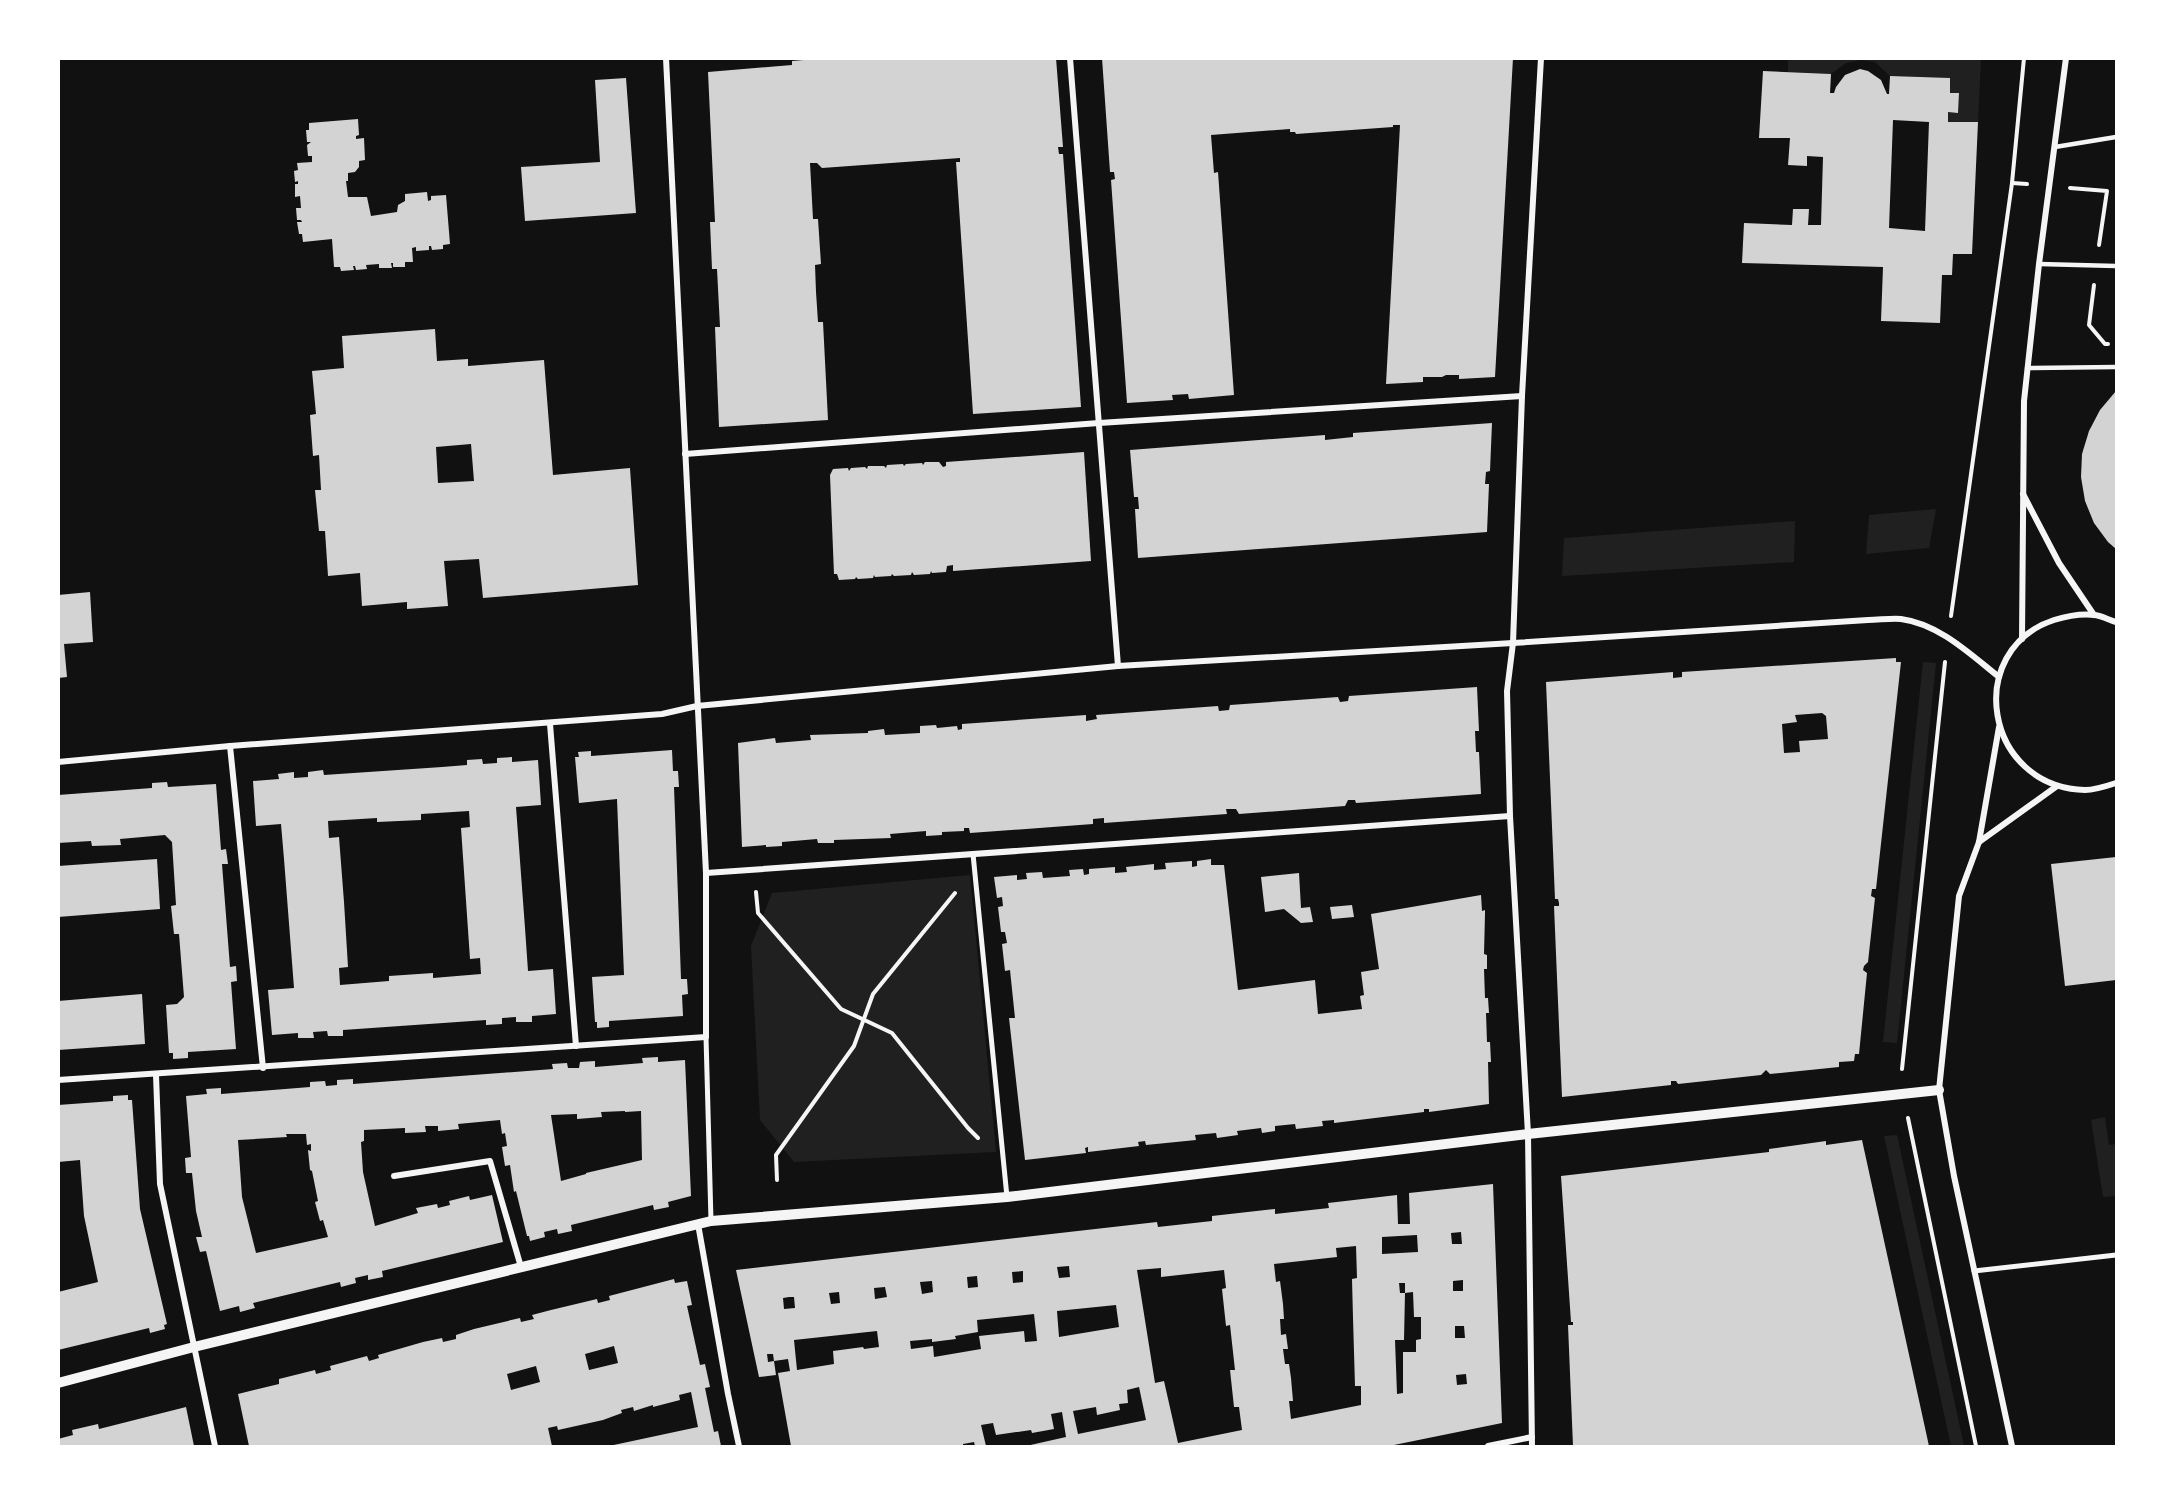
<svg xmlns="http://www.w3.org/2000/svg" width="2175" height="1505" font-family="Quicksand,sans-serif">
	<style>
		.green { fill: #202020 }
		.building { fill: #d3d3d3; fill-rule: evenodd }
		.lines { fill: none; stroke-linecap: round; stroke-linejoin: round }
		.path { stroke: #f5f5f5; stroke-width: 4 }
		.service { stroke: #f5f5f5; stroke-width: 4.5 }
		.pedestrian { stroke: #f5f5f5; stroke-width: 5 }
		.minor { stroke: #f5f5f5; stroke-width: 6 }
		.tertiary { stroke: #f5f5f5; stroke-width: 10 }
	</style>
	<rect width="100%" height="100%" fill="#111"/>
	<g class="green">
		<path d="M1788,59h193l-3,63h-30v-10h10l1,-18 -9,-1 -1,-15 -59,-2 -15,-14 -14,-2 -15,3 -15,11 -43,-2z"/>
		<path d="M1936,509l-7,39 -63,6 3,-39z"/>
		<path d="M1795,521l-1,41 -232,14 2,-38z"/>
		<path d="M1923,662l13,1 -39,380 -14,-1z"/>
		<path d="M970,875l26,277 -202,10 -34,-42 -9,-174 21,-53z"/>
		<path d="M2105,1117l4,28 7,-1v52l-13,1 -12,-77z"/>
		<path d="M1897,1135l67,311h-13l-67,-310z"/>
	</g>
	<g class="building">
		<path d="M826,58h230l7,89h-5l1,7h4l18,253 -108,7 -17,-252h4v-4l-138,10 -5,-5h-7l3,56h5l3,45 -6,1 1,27 2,30h5l5,98 -109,7 -4,-100h5l-3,-58h-5l-2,-47h5l-7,-150 84,-7v-4z"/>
		<path d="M1102,58h411l-18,319 -36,2v-4h-13l-4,2h-19v5l-37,2 14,-259h-7v2l-97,7 -1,-2h-5v-3l-79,6 3,38 4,-1 16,223 -45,4 -1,-5 -16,1 1,5 -46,3 -16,-223 4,-1 -1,-7h-4z"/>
		<path d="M1860,69l8,2 13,9 6,14h2l1,-18 60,2v15h9l-1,20 -10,-1v10h30l-6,132h-19l-1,21h-10l-2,48 -59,-2 2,-54 -141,-4 2,-40 48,2 1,-16h16l-1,16h13l2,-68 -16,-1v10l-19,-1 2,-27h-31l4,-67 68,3 -1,19h4l2,-6 9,-12zM1893,120l36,2 -4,109 -36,-3z"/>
		<path d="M626,78l10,135 -111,8 -4,-54 79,-5 -5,-82z"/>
		<path d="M358,119l1,16 -3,1v3l8,-1 1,22 -6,1v6l-4,5 -7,1v8h-2l2,16h19l4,19 26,-4 1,-7 7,-4v-7l22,-2 1,9 3,-1v-4l15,-1 4,49 -7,1v4l-11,1 -1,-4h-2v4l-13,1v-4l-4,1 1,14h-8v5h-12v-4h-2l1,5h-13v-4l-13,1 1,4 -11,1 -1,-4h-2l1,4 -13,1 -1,-4h-6l-2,-28 -29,3 -1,-8h-3l-2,-12h5l-1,-2h-4l-1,-12h5l-1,-12 -5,1v-13h3v-3l-3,1 -1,-11 4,-1 -1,-7 15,-1v-6h-4l-1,-11 4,-3h-4l-1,-12h3v-7z"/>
		<path d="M435,329l2,32 31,-2v7l76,-6 9,115 77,-7 8,117 -155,13 -4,-39 -35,2 4,45 -41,3v-7l-45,4 -2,-33 -32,3 -3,-45h-6l-4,-41h6l-2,-35 -6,1 -3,-41 6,-1 -4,-43 32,-3 -2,-32zM471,444l3,37 -36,2 -2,-36z"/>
		<path d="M2116,391v158l-8,-7 -14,-19 -9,-22 -4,-24 1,-23 7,-23 11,-21z"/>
		<path d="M1492,423l-2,48 -4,1 -1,12h4l-2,48 -349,26 -3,-49h4l-1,-12h-4l-4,-47 195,-15v5l28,-3v-4z"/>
		<path d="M1084,452l7,109 -138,10v-6l-6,1 -1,6 -14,1 -1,-2 -1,3 -16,1 -2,-3 -1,3 -17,1 -2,-2 -1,2 -16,1 -1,-2 -1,3 -15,1 -2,-2 -1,2 -16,1 -2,-6h-3l-4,-99 3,-6 15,-1 1,3 2,-3 14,-1 2,2 1,-3h16l2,2 1,-3 16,-1 1,2 2,-2 16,-1 1,2 2,-3h14l4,5 3,-1v-4z"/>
		<path d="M90,592l3,50 -29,2 3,33 -9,1v-83z"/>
		<path d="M1896,658v4h5l-25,227h-4l-1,7 4,2 -7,64 -4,4 -1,4 4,3 -8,81h-4l-1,7 -15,1v5l-69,7 -4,-4 -5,5 -83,9 -2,-3h-5v4l-109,12 -8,-191h5v-3l-1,-4h-3l-9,-217 127,-10v6l9,-1v-5zM1822,713l4,3 2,23 -29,2 1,11 -16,1 -2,-29 15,-2 -2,-7z"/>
		<path d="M1477,687l2,44h-4l1,21h3l2,42 -125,9 -1,-3h-7l-3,6 -106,8 -3,-5h-10l1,5 -123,9v-5l-11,1v5l-123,9 -1,-5h-5v3l-22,1v3l-16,1v-5l-36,3 1,4 -57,2v3h-16l-1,-4 -35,3v4l-16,1v-2l-24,2 -4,-104 37,-5 1,5 35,-3 -1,-5 58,-2v-2l16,-2 1,6 35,-2v-7l16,-1 1,3 20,-2 1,4 4,-1v-5l124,-9v6l11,-2 -1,-4 122,-9 1,5 10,-1 1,-5 108,-8 2,5 8,-1 1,-5z"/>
		<path d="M672,750l1,21h5l1,16h-5l7,192h6l1,15 -6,1 1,21 -74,5v6l-12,1v-6h-2l-3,-45 32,-2 -7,-176 -38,4 -4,-46h4l-1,-5 13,-1v5z"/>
		<path d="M512,757v5l26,-2 3,45 -25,2 9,121 3,43 25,-2 3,45 -24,2v6h-16v-5l-14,1v6l-16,1v-5l-143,10v6h-15l-1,-5 -14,1 1,6h-16v-5l-26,2 -4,-45 26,-2 -10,-129 -3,-35 -25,2 -3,-45 26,-2 -1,-5 16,-2v6l14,-1v-5l15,-2 1,5 118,-8 25,-2v-5l15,-1 1,5 14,-1v-5zM469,811l1,16 -9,1 9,131 10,-1 1,16 -48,4v-5l-44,3v5l-49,4 -1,-17 9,-1 -4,-65 -5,-65 -10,1 -1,-17 49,-3v4l44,-2v-6z"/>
		<path d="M167,782l1,5 48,-3 5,66 5,-1 2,15h-6l8,103 6,-1 1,15 -6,1 5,67 -48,3v6l-15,1v-6h-4l-3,-48 11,-1 7,-7 -5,-63h-5l-3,-28 5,-1 -4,-63 -7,-7 -45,4 1,6 -29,1 -1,-5 -33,2v-48l94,-7v-5z"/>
		<path d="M2116,857v123l-51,6 -14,-122z"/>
		<path d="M157,859l3,50 -102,8v-51z"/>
		<path d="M1211,859v6h13l14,125 77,-10 3,34 44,-5 -2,-13 4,-1 -3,-23 18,-3 -8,-55 110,-19 1,16 3,-1v4l-1,40 3,1v14h-3l1,29h3l1,15h-3l1,29h3l1,20h-3l1,42 -60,8v-3h-5v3l-90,11v-3l-12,1 1,5 -27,3 -1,-5 -20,2v5l-13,2 -1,-5 -24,3 1,4 -21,3 -1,-5 -21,2 1,5 -50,5 -1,-4 -7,1 1,4 -51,6v-5l-3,1 1,5 -61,7 -16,-142h6l-5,-48 -5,1 -3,-27 5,-1 -2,-11h-4l-3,-25 5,-1 -1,-9 -5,1 -3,-21 23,-2v5l10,-1 -1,-6 16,-1 1,6 27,-2 -1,-6 14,-1 1,6 5,-1v-5l26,-2v6l12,-1 -1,-5 28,-3v6l12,-1 -1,-6 27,-2v6l5,-1v-5z"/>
		<path d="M1299,873l2,35 9,-1 3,15 -12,1 -17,-14 -19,3 -4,-35z"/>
		<path d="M1352,905l2,12 -22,2 -2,-12z"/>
		<path d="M142,994l3,50 -87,6v-49z"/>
		<path d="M658,1057v5l27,-2 6,136 -23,6 1,5 -15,3 -1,-5 -82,20 1,6 -14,3 -1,-5 -13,3 1,5 -15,4 -1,-5h-2l-11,-45 -2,1 -4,-27 -5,1 -3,-19 5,-1 -2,-13 -3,1 -2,-14 -42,4 1,5 -21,2v-5h-13l1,6 -21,1v-5l-41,2v11l-3,1 2,30 12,54 43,-13 -2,-5 21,-4 1,4 12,-3 -1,-4 20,-5 1,4 22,-5 11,47 -121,29 1,6 -15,3v-5l-13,3 1,5 -15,4 -1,-5 -87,21 2,5 -15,4 -1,-6 -19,5 -14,-60 -6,1 -4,-15h6l-6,-26 -4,-38h-6l-1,-15 6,-1 -5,-61 21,-2 -1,-5 15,-1v6l89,-7v-5l15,-1 1,5 11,-1v-5l16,-1v5l200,-15 -1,-5 15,-1 1,5h11l1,-6 15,-1v6l48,-4 -1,-5zM625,1111v1l16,-1 1,49 -56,13v1l-25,7 -10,-66 26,-1v5l25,-2 -1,-5zM286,1134h20l1,11 4,-1v7l-3,-1 2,20 2,1 6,30 -3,1 5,19 3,-1 5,17 -72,16 -14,-56 -4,-57 49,-3z"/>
		<path d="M128,1095v5h4l8,109 27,115 -3,1 1,4 -15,4 -1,-5 -91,22v-58l40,-10 -14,-66 -4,-56 -22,2v-57l55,-4v-5z"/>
		<path d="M1862,1140l67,306h-356l-5,-121h5v-3h-2l-10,-146 208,-24v-3l57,-8v4z"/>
		<path d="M1493,1184l9,239 -113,23h-363l40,-9 -4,-25 -11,2 3,15 -22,4 -1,-3 -35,5 -3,-12 -12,2 5,21h-11l-1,-4 -11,2v2h-172l-13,-73 12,-2 -2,-12 -14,2 -1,-7h-6l1,8 6,-1 2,14 -17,2 -23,-107 421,-48 1,5 54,-6v-5l63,-7v5l54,-6 -1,-5 69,-8 1,29h12l-1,-31zM1461,1232l1,12h-10l-1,-11zM1417,1235l1,17 -36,2v-17zM1356,1246l1,32 -5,1 1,39 2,68h6v19l-70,14 -2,-18h4l-2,-23 -2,-14h-4l-2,-15h5l-2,-15 -5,1 -1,-16h4l-1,-15 -3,-23 -4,1 -2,-18 63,-7 -1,-9zM1069,1266l1,11 -11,1 -2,-11zM1161,1268v9l63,-7 2,18 -4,1 4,37 4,-1 5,45h-5l4,37h5l3,23 -64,13 -14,-62 -9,2 -18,-113zM1023,1271v11l-10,1 -1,-11zM977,1276l1,11 -10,1 -1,-11zM1463,1280v11h-10v-10zM932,1281l1,11 -11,2 -2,-12zM1399,1283h6v10l8,-1 1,25h7v22l-5,1v12h-13v41l-6,1 -2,-54h9l1,-47h-5zM885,1287l2,10 -12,2 -1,-11zM839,1292l1,11 -9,1 -2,-11zM789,1297h5l1,11 -11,1 -1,-11zM1116,1305l3,22 -60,10 -2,-26zM1034,1314l3,27 -12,1 -1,-11 -45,5 2,13 -47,8 -1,-11 -22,3 -1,-8 22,-2v3l24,-3 -1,-3 23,-4 -1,-12zM1455,1326h9l1,12h-10zM877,1331l2,16 -15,2 -1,-2 -30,4 1,13 -37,6 -3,-30zM1466,1374l1,10 -10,1 -1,-10zM1139,1387l7,33 -68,14 -5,-23 23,-4 1,8 23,-5 -1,-6 9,-1 -1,-13z"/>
		<path d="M674,1279l1,4 12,-2 5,24 -5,1 13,59 5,-1 5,23 -5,1 9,44 4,-1 3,15h-112l89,-19 -7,-35 -12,3 1,5 -27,7v-2l-19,6 -1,-4 -12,3 1,3 -19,7 -45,10 -1,-4 -9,2 4,18h-303l-11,-52 41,-10v-5l36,-9 1,4 15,-4 -1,-4 37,-10 2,5 10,-3 -1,-3 45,-13 19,-4 1,4 13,-3v-4l18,-6 46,-11 1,4 13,-3 -2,-4 19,-5 46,-11 1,4 12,-3 -1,-4zM614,1346l4,17 -29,7 -4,-16zM536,1366l4,16 -29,8 -4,-16z"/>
		<path d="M186,1407l8,39h-136v-7l15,-4 -1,-5 26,-6 1,5z"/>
	</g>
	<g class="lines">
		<g class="path">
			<path d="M2012,183l15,1"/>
			<path d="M2070,188l37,3 -8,54"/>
			<path d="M2094,285l-5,40 16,19h3"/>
			<path d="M1951,616l61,-433 12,-125"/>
			<path d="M756,892l2,21 83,96 51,24 76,95 10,10"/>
			<path d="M1902,1069l43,-407"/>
			<path d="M1908,1118l68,328"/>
			<path d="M777,1180l-1,-25 78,-109 19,-52 82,-101"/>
		</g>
		<g class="service">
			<path d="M2055,147l61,-10"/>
			<path d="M2039,264l77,2"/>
			<path d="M2027,368l89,-1"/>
		</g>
		<g class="pedestrian">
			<path d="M973,854l34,343"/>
			<path d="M706,1037l5,184"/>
			<path d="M1974,1271l142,-16"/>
		</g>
		<g class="minor">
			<path d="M1070,58l48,608"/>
			<path d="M685,454l414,-31 423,-27"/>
			<path d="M2023,494l36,69 35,52"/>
			<path d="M2116,622c-7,-2 -14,-6 -21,-7 -14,-2 -28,1 -41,5 -91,30 -70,167 31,170 10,0 22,-4 31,-7"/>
			<path d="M2022,639l2,-238 15,-137 27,-206"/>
			<path d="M550,724l26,322"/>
			<path d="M1999,727l-20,115 -20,54 -20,194 15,86 58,270"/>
			<path d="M230,746l33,322"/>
			<path d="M58,762l172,-16 432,-32 35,-8 421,-40 395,-23 355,-23c11,0 23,-2 33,-1 38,5 69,35 98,58"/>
			<path d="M1979,842l78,-56"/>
			<path d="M706,873l804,-57"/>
			<path d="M156,1075l4,109 55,262"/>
			<path d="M58,1080l648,-43v-164l-40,-815"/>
			<path d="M394,1176l96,-15 31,106"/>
			<path d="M698,1224l30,170 11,52"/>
			<path d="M1488,1446l44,-9"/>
			<path d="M1532,1446l-4,-312 -18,-318 -3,-125 6,-48 9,-247 19,-338"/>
		</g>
		<path class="tertiary" d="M58,1383l136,-36 517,-126 296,-24 521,-63 411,-44"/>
	</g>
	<rect width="2175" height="1505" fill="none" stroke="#ffffff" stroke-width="120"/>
</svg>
